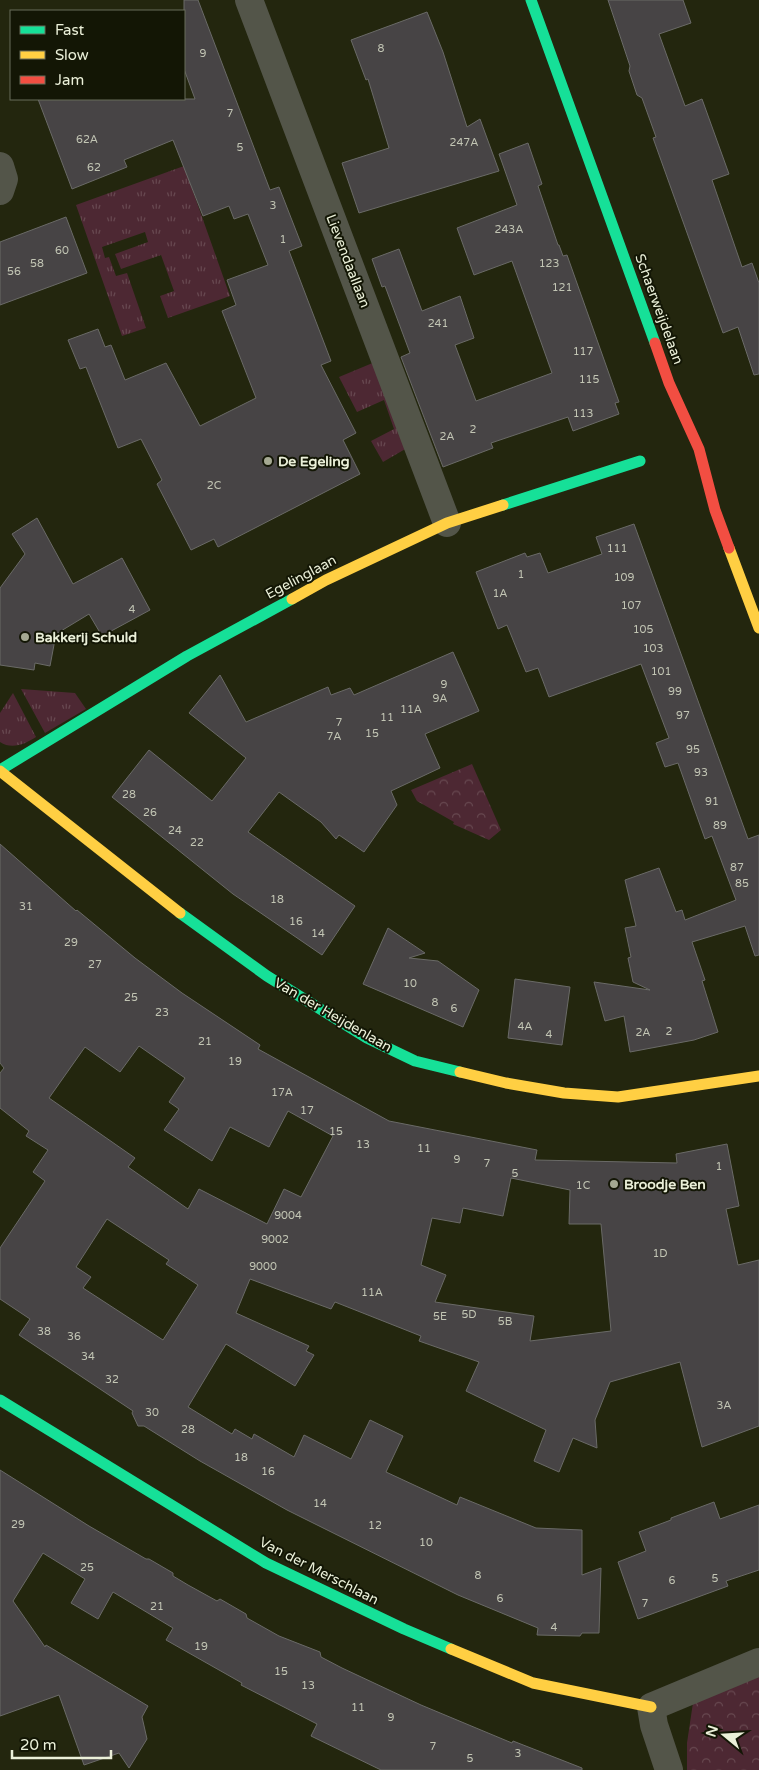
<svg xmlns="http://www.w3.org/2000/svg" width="759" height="1770" font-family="'Varela Round',sans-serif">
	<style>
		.grass { fill: url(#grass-tufts) }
		.forest { fill: url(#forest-crowns) }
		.building { fill: #474445; stroke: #6a6a67; fill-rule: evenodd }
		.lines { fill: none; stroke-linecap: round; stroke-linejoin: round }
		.street { stroke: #535549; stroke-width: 28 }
		.fast { stroke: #16e098; stroke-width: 11 }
		.slow { stroke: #ffcf43; stroke-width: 11 }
		.jam { stroke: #f24e42; stroke-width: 11 }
		.poi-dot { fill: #a5a992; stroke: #131605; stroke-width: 2 }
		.labels { text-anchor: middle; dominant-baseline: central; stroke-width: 4; stroke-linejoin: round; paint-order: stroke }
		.number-label { font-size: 11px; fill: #c2c5b4 }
		.street-label { font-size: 14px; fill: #ebf0d9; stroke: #131605 }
		.poi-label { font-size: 14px; font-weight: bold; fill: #ebf0d9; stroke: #131605; text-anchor: start }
	</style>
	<defs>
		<pattern id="grass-tufts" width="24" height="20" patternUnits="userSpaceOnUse" patternTransform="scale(1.25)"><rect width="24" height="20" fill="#4d2833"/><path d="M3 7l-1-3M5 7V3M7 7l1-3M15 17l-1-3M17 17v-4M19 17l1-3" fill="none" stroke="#674850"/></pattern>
		<pattern id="forest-crowns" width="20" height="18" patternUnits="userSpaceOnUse" patternTransform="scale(1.25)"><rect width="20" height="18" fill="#4d2833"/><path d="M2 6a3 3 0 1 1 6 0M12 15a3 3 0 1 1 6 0" fill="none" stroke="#674850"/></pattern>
	</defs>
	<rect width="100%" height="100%" fill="#23260e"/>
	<g class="grass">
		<path d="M184,166l46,130 -62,22 -8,-22 14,-5 -13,-36 -40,14 -6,-15 33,-12 -3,-10 -43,15 3,11 4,-1 7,19 11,-3 19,55 -24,8 -46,-131z"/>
		<path d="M375,362l32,86 -24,14 -12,-21 23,-12 -10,-29 -27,12 -18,-35z"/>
		<path d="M21,689l54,4 11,16 -41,24z"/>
		<path d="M13,693l23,44c-11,7 -24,13 -36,5v-29z"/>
	</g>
	<g class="forest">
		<path d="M472,764l29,66 -12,10 -36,-16 1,-2 -37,-21 -6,-11z"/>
		<path d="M759,1671v99h-72v-27l7,-47z"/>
	</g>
	<g class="building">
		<path d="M184,0h14l72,190 9,-3 23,59 -13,5 42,110 -10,4 35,68 -13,7 17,34 -142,73 -4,-8 -23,11 -34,-66 5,-4 -21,-41 -23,9 -32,-81 -6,2 -12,-29 30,-11 7,18 6,-2 14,35 41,-17 34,63 56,-28 -34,-87 14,-6 -9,-25 41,-15 -20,-51 -14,5 -5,-13 -26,10 -30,-76 -49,20 3,7 -55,22 -34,-90h157l-11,-30z"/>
		<path d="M608,0h75l8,23 -32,11 26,72 17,-7 27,75 -17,6 30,87 10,-4 7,20v91l-5,1 -16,-48 -15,6 -70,-195 3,-1 -14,-39 -5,-3 -8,-24 1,-5z"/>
		<path d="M427,12l16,40 24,75 13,-8 19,52 -140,42 -17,-50 47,-15 -21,-69 -2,1 -15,-40z"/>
		<path d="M528,143l14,41 -4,2 20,59h1l4,11 4,-1 52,147 -4,1 4,11 -46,17 -5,-14 -77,26 2,5 -50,19 -42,-110 9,-4 -25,-67 -3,1 -10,-28 27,-10 23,62 38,-15 14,42 -19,7 21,56 76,-28 -40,-112 -38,14 -17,-47 60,-23 -18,-51z"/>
		<path d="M66,217l21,56 -87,32v-63z"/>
		<path d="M37,518l36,66 49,-26 28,52 -48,26 -13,-22 -33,20 -6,32 -15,-3 -1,7 -34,-5v-77l25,-34 -13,-20z"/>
		<path d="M634,524l114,315 11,-4v120l-4,1 -10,-30 -53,16 13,38 -3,1 16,51 -24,8 -64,12 -6,-36 -19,5 -11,-39 56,8 -17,-8 -5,-24 3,-1 -6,-29 11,-2 -11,-46 34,-12 17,44 6,-2 3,10 51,-20 -24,-64 -7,3 -27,-76 -13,4 -9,-24 13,-5 -28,-74 -92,33 -11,-29 -12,4 -19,-47 -9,4 -22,-57 49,-19 2,4 13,-4 8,20 54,-19 -6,-17z"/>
		<path d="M453,652l26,59 -54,23 15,34 -49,23 6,14 -33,47 -25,-17 -3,4 -15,-17 -42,-30 -31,40 107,74 -33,49 -89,-61 -121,-97 37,-47 63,51 34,-43 -57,-45 31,-38 26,47 82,-35 3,8 19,-7 4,7z"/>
		<path d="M0,844l76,67 1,-1 58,48 47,35 78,52 -2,4 131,72 148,29 -2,10 142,3 -1,-9 51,-10 12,62 -13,3 12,56 21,-5v166l-57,21 -22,-85 -70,20 -15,38 2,28 -24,-10 -14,34 -25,-11 12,-31 -80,-39 13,-29 -60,-21 2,-5 -86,-34 -4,7 -81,-30 -14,34 73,33 -3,5 8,4 -19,31 -69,-42 -38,63 44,27 3,-5 17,10 2,-5 40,23 10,-22 47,24 19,-39 33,16 -17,36 71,33 3,-8 76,31 46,2v45l19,-7 -2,65h-17l-2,3 -43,-1 1,-7 -80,-33 -171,-85 -87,-49 -56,-35h-6l-6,-13 1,-2 -114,-76 11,-16 -30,-20v-51l45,-67 -12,-9 15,-22 -22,-14 3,-5 -29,-23v-35l4,-5 -4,-5zM139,1046l46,32 -16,24 10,7 -15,21 48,31 18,-34 39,20 19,-36 45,25 -32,61 -17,-8 -17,35 -68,-35 -11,20 -60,-42 7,-9 -86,-60 36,-51 35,25zM511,1178l59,12 -1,34h32l10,107 -81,10 4,-25 -99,-14 11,-27 -25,-10 11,-47 28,5 3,-15 40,8zM107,1219l62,41 -3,4 32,21 -35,55 -80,-52 8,-11 -15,-10z"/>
		<path d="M388,928l37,25 -16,5 29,3 41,29 -16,37 -100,-43z"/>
		<path d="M515,979l55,8 -8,58 -54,-7z"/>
		<path d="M0,1470l89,56 57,33h3l24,14v3l15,9 29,16 3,-2 26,15 1,4 32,18 41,16 1,5 21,11 79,37 91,38 1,-2 69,27v2h-201l-70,-34 6,-12 -76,-39 1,-2 -76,-43 7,-12 -60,-36 -15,27 -27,-16 14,-24 -42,-26 -30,48 32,46 1,-2 102,61 -6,11 5,22 -18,29 -10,-15 -35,12 -25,-70 -59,21z"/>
		<path d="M714,1502l6,17 39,-14v65l-33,11 2,5 -90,33 -20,-57 28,-11 -7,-19 32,-12v-2z"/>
	</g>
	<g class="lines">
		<g class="street">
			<path d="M249,0l198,523"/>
			<path d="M0,166l4,13 -4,12"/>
			<path d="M669,1770l-15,-45 -3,-18 108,-45"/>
		</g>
		<g class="fast">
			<path d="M531,0l124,343"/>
			<path d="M503,505l137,-44"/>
			<path d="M0,770l187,-114 105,-57"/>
			<path d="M180,913l87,63 100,62 48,23 45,11"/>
			<path d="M0,1400l266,163 138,66 47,20"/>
		</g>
		<g class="slow">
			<path d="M729,548l30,80"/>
			<path d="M292,599l34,-19 121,-57 56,-18"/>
			<path d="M0,771l180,142"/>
			<path d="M460,1072l46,11 58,10 54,4 141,-21"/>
			<path d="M451,1649l82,34 118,24"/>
		</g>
		<path class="jam" d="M655,343l14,40 30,66 16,61 14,38"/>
	</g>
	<g class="poi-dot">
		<circle cx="268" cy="461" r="5"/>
		<circle cx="25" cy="637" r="5"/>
		<circle cx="614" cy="1184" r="5"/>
	</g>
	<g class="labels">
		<g class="number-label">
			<text x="381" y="48">8</text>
			<text x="203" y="53">9</text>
			<text x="230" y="113">7</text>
			<text x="87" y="139">62A</text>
			<text x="464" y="142">247A</text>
			<text x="240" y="147">5</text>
			<text x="94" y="167">62</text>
			<text x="273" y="205">3</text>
			<text x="509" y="229">243A</text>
			<text x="283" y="239">1</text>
			<text x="62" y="250">60</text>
			<text x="37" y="263">58</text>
			<text x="549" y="263">123</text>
			<text x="14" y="271">56</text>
			<text x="562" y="287">121</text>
			<text x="438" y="323">241</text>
			<text x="583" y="351">117</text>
			<text x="589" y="379">115</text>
			<text x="583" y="413">113</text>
			<text x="473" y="429">2</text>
			<text x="447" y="436">2A</text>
			<text x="214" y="485">2C</text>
			<text x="617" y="548">111</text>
			<text x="521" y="574">1</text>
			<text x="624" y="577">109</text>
			<text x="500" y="593">1A</text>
			<text x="631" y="605">107</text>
			<text x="132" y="609">4</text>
			<text x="643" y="629">105</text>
			<text x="653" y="648">103</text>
			<text x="661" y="671">101</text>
			<text x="444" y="684">9</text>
			<text x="675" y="691">99</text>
			<text x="440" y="698">9A</text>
			<text x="411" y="709">11A</text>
			<text x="683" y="715">97</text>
			<text x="387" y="717">11</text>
			<text x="339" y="722">7</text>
			<text x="372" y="733">15</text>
			<text x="334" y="736">7A</text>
			<text x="693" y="749">95</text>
			<text x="701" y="772">93</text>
			<text x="129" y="794">28</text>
			<text x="712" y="801">91</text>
			<text x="150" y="812">26</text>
			<text x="720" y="825">89</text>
			<text x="175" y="830">24</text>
			<text x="197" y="842">22</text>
			<text x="737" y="867">87</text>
			<text x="742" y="883">85</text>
			<text x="277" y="899">18</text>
			<text x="26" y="906">31</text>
			<text x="296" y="921">16</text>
			<text x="318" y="933">14</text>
			<text x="71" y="942">29</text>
			<text x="95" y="964">27</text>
			<text x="410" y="983">10</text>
			<text x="131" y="997">25</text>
			<text x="435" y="1002">8</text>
			<text x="454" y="1008">6</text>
			<text x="162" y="1012">23</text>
			<text x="525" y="1026">4A</text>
			<text x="669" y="1031">2</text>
			<text x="643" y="1032">2A</text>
			<text x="549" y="1034">4</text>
			<text x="205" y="1041">21</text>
			<text x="235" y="1061">19</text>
			<text x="282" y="1092">17A</text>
			<text x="307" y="1110">17</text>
			<text x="336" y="1131">15</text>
			<text x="363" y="1144">13</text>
			<text x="424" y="1148">11</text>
			<text x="457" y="1159">9</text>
			<text x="487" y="1163">7</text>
			<text x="719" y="1166">1</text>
			<text x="515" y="1173">5</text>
			<text x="583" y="1185">1C</text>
			<text x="288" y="1215">9004</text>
			<text x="275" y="1239">9002</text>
			<text x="660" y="1253">1D</text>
			<text x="263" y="1266">9000</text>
			<text x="372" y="1292">11A</text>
			<text x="469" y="1314">5D</text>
			<text x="440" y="1316">5E</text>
			<text x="505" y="1321">5B</text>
			<text x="44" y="1331">38</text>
			<text x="74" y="1336">36</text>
			<text x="88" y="1356">34</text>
			<text x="112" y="1379">32</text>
			<text x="724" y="1405">3A</text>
			<text x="152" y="1412">30</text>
			<text x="188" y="1429">28</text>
			<text x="241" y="1457">18</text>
			<text x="268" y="1471">16</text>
			<text x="320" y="1503">14</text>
			<text x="18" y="1524">29</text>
			<text x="375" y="1525">12</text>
			<text x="426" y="1542">10</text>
			<text x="87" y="1567">25</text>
			<text x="478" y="1575">8</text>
			<text x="715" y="1578">5</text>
			<text x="672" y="1580">6</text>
			<text x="500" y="1598">6</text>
			<text x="645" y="1603">7</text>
			<text x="157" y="1606">21</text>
			<text x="554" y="1627">4</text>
			<text x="201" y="1646">19</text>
			<text x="281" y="1671">15</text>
			<text x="308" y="1685">13</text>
			<text x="358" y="1707">11</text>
			<text x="391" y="1717">9</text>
			<text x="433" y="1746">7</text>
			<text x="518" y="1753">3</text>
			<text x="470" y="1758">5</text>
		</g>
		<g class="street-label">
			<text transform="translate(348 261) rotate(69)">Lievendaallaan</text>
			<text transform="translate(659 309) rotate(70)">Schaerweijdelaan</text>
			<text transform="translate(301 577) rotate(-28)">Egelinglaan</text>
			<text transform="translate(333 1015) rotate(30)">Van der Heijdenlaan</text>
			<text transform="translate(319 1571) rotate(27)">Van der Merschlaan</text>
		</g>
		<g class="poi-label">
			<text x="278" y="461">De Egeling</text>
			<text x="35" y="637">Bakkerij Schuld</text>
			<text x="624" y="1184">Broodje Ben</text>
		</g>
	</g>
	<rect x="10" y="10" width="175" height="90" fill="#131605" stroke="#696d5a"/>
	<rect x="20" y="26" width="25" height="8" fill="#16e098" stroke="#696d5a"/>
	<text x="55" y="35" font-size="15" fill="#ebf0d9">Fast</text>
	<rect x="20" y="51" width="25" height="8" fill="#ffcf43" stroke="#696d5a"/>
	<text x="55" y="60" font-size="15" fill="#ebf0d9">Slow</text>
	<rect x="20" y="76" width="25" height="8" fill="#f24e42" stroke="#696d5a"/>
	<text x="55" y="85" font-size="15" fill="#ebf0d9">Jam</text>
	<g transform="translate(724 1735) rotate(288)" stroke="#131605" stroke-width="4" paint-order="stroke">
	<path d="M0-4L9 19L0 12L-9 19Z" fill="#ebf0d9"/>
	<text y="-8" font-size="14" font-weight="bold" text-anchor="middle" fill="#ebf0d9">N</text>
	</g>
	<path d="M12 1750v8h99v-8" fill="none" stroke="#ebf0d9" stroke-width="2.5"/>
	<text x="20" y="1750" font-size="15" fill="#ebf0d9" stroke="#131605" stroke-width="4" paint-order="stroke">20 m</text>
</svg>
